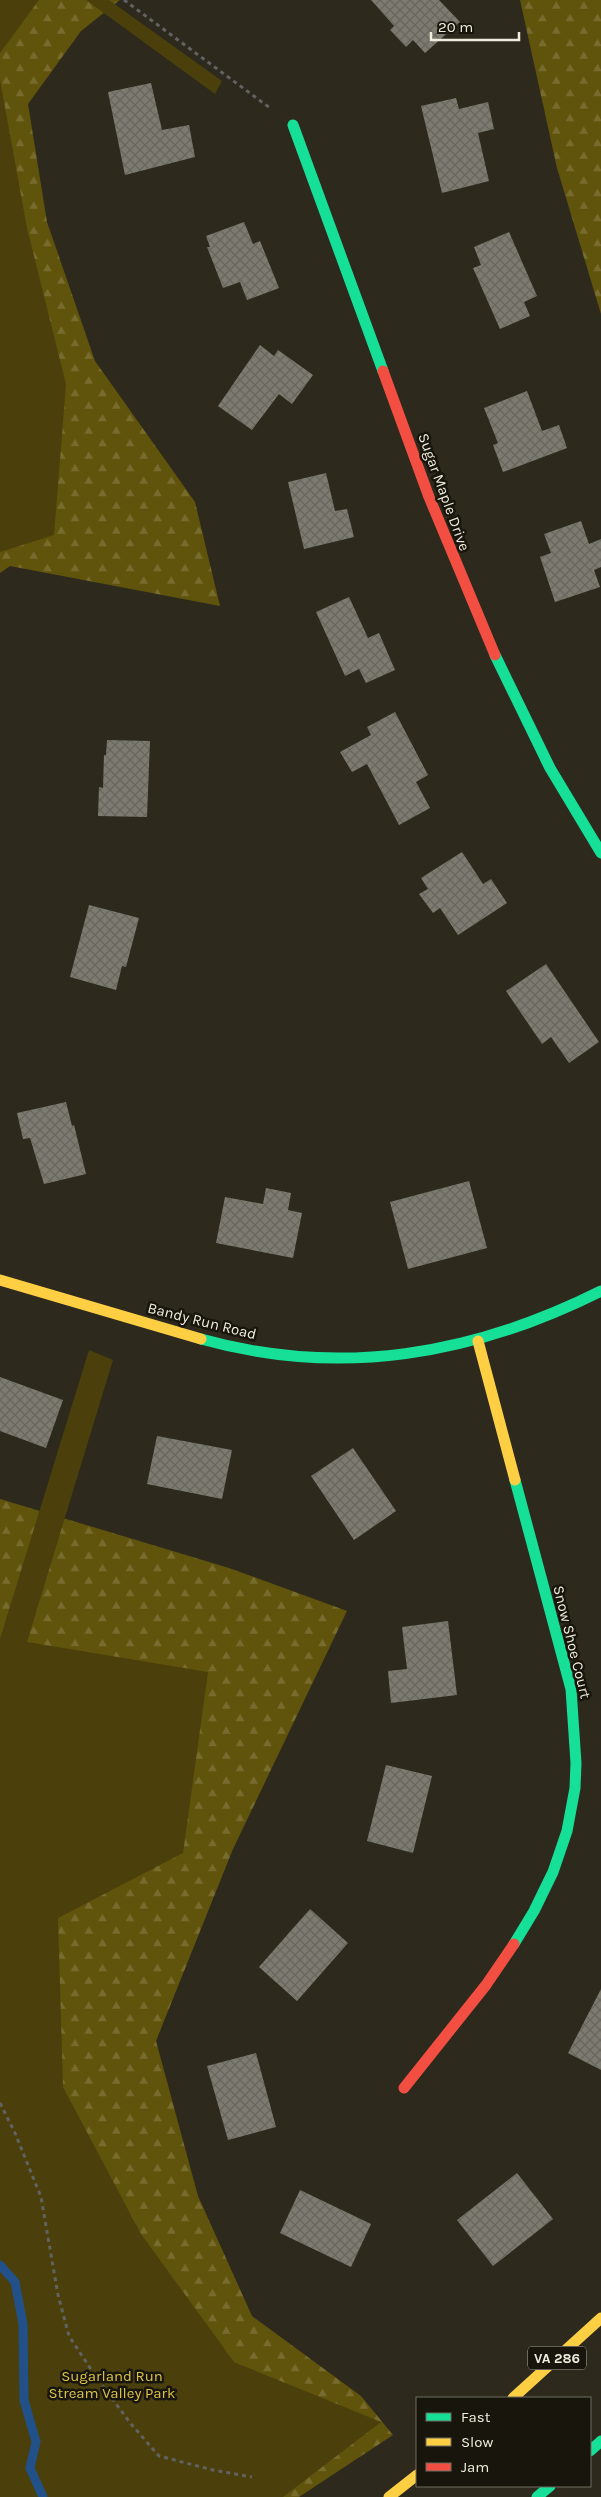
<svg xmlns="http://www.w3.org/2000/svg" width="601" height="2497" font-family="Karla,sans-serif">
	<style>
		.forest { fill: url(#forest-firs) }
		.park { fill: #4b400b }
		.lines { fill: none; stroke-linecap: round; stroke-linejoin: round }
		.stream { stroke: #215188; stroke-width: 9 }
		.building { fill: url(#building-cross-hatch) }
		.path { stroke: #616261; stroke-width: 3; stroke-dasharray: 4 4; stroke-linecap: butt }
		.fast { stroke: #16e098; stroke-width: 11 }
		.slow { stroke: #ffcf43; stroke-width: 11 }
		.jam { stroke: #f24e42; stroke-width: 11 }
		.labels { text-anchor: middle; dominant-baseline: central; stroke-width: 5; stroke-linejoin: round; paint-order: stroke }
		.shield { fill: #18160c; stroke: #afaca0; stroke-width: 1 }
		.shield-label { font-size: 14px; font-weight: bold; fill: #f0eddf }
		.street-label { font-size: 15px; fill: #f0eddf; stroke: #18160c }
		.park-label { font-size: 15px; fill: #dec343; stroke: #18160c }
	</style>
	<defs>
		<pattern id="forest-firs" width="22" height="20" patternUnits="userSpaceOnUse" patternTransform="scale(1.25)"><rect width="22" height="20" fill="#60530b"/><path d="M5 1l3.5 6h-7zM16 11l3.5 6h-7z" fill="#776c2e"/></pattern>
		<pattern id="building-cross-hatch" width="8" height="8" patternUnits="userSpaceOnUse" patternTransform="scale(1.25)"><rect width="8" height="8" fill="#7d7b70"/><path d="M0 0l8 8M0 8l8-8" fill="none" stroke="#68665e"/></pattern>
	</defs>
	<rect width="100%" height="100%" fill="#2d2a1d"/>
	<g class="forest">
		<path d="M0,0h120l-39,31 -53,73 19,118 48,139 100,141 25,104 -210,-40 -10,7z"/>
		<path d="M520,0h81v314l-44,-146z"/>
		<path d="M0,1499l229,69 118,43 -114,238 -77,192 42,155 54,120 109,80 32,39 -94,62h-299z"/>
	</g>
	<g class="park">
		<path d="M0,0h39l-39,53z"/>
		<path d="M86,0h23l113,81 -7,13z"/>
		<path d="M0,80l27,148 39,156 -12,151 -54,17z"/>
		<path d="M89,1350l24,10 -86,282 181,30 -25,181 -125,65 5,169 78,147 93,128 147,60 -98,75h-283v-858z"/>
	</g>
	<g class="lines">
		<path class="stream" d="M0,2265l15,17 8,42 1,76 12,42 -6,26 13,29"/>
	</g>
	<g class="building">
		<path d="M371,0h68l21,22 -35,31 -12,-13 -7,7 -16,-17 4,-4z"/>
		<path d="M151,83l11,47 27,-5 6,32 -70,18 -17,-83z"/>
		<path d="M456,98l3,11 29,-7 6,27 -16,4 11,48 -47,12 -21,-87z"/>
		<path d="M244,222l9,22 7,-3 19,47 -32,12 -7,-18 -17,6 -16,-41h3l-4,-11z"/>
		<path d="M509,232l28,64 -13,6 6,14 -30,13 -27,-61 8,-3 -7,-18z"/>
		<path d="M260,345l14,11 4,-6 35,25 -21,29 -13,-10 -27,36 -34,-24z"/>
		<path d="M527,391l15,40 17,-6 8,23 -64,24 -10,-27 5,-2 -14,-35z"/>
		<path d="M326,473l9,38 12,-2 7,28 -50,12 -16,-67z"/>
		<path d="M581,521l8,23 12,-5v28l-7,3 6,17 -45,15 -15,-45 11,-4 -7,-19z"/>
		<path d="M349,597l19,41 11,-5 16,37 -29,13 -7,-14 -14,7 -29,-64z"/>
		<path d="M395,712l33,63 -12,7 14,26 -31,17 -32,-61 -15,8 -12,-20 31,-17 -4,-8z"/>
		<path d="M107,740l43,1 -3,76 -49,-1 1,-29 4,1 1,-33h2z"/>
		<path d="M462,852l21,32 8,-5 16,24 -49,32 -18,-27 -7,5 -14,-19 9,-5 -7,-11z"/>
		<path d="M89,905l50,13 -13,49 -4,-1 -6,24 -46,-13z"/>
		<path d="M546,964l53,78 -30,21 -18,-26 -9,7 -36,-53z"/>
		<path d="M66,1102l6,24 2,-1 12,49 -42,10 -14,-46 -7,1 -6,-26z"/>
		<path d="M469,1181l18,67 -79,21 -18,-67z"/>
		<path d="M266,1188l25,5 -3,17 14,3 -9,45 -77,-15 9,-46 38,7z"/>
		<path d="M0,1377l63,23 -17,48 -46,-17z"/>
		<path d="M157,1436l75,14 -10,49 -75,-15z"/>
		<path d="M353,1448l43,63 -42,29 -43,-64z"/>
		<path d="M448,1621l9,74 -66,8 -3,-32 19,-2 -5,-42z"/>
		<path d="M386,1765l46,11 -19,77 -46,-12z"/>
		<path d="M310,1909l38,34 -51,58 -38,-34z"/>
		<path d="M601,1989v81l-33,-17z"/>
		<path d="M256,2053l20,74 -48,13 -21,-74z"/>
		<path d="M517,2173l36,46 -60,47 -36,-46z"/>
		<path d="M300,2190l71,34 -20,43 -71,-34z"/>
	</g>
	<g class="lines">
		<g class="path">
			<path d="M124,0l146,108"/>
			<path d="M0,2103l15,30 26,64 17,98 11,41 27,41 35,47 28,32 54,14 39,7"/>
		</g>
		<g class="fast">
			<path d="M293,125l90,246"/>
			<path d="M495,655l55,113 51,85"/>
			<path d="M201,1339c140,39 272,16 400,-48"/>
			<path d="M514,1944l20,-33 19,-39 14,-41 8,-43 1,-25 -5,-74 -56,-209"/>
			<path d="M590,2451l11,-10"/>
			<path d="M537,2497l13,-11"/>
		</g>
		<g class="slow">
			<path d="M0,1280l201,59"/>
			<path d="M478,1341l37,139"/>
			<path d="M513,2398l88,-80"/>
			<path d="M389,2497l28,-22"/>
		</g>
		<g class="jam">
			<path d="M383,371l46,126 66,158"/>
			<path d="M404,2088l82,-103 28,-41"/>
		</g>
	</g>
	<g class="labels">
		<rect class="shield" x="528" y="2346.5" width="58" height="23" rx="4"/>
		<g class="shield-label">
			<text x="557" y="2358">VA 286</text>
		</g>
		<g class="street-label">
			<text transform="translate(444 492) rotate(70)">Sugar Maple Drive</text>
			<text transform="translate(202 1321) rotate(14)">Bandy Run Road</text>
			<text transform="translate(572 1642) rotate(76)">Snow Shoe Court</text>
		</g>
		<g class="park-label">
			<text x="112" y="2376">Sugarland Run<tspan x="112" dy="17">Stream Valley Park</tspan></text>
		</g>
	</g>
	<rect x="416" y="2397" width="175" height="90" fill="#18160c" stroke="#6e6c60"/>
	<rect x="426" y="2413" width="25" height="8" fill="#16e098" stroke="#6e6c60"/>
	<text x="461" y="2422" font-size="15" fill="#f0eddf">Fast</text>
	<rect x="426" y="2438" width="25" height="8" fill="#ffcf43" stroke="#6e6c60"/>
	<text x="461" y="2447" font-size="15" fill="#f0eddf">Slow</text>
	<rect x="426" y="2463" width="25" height="8" fill="#f24e42" stroke="#6e6c60"/>
	<text x="461" y="2472" font-size="15" fill="#f0eddf">Jam</text>
	<path d="M431 32v8h88v-8" fill="none" stroke="#f0eddf" stroke-width="2.5"/>
	<text x="438" y="32" font-size="15" fill="#f0eddf" stroke="#18160c" stroke-width="4" paint-order="stroke">20 m</text>
</svg>
